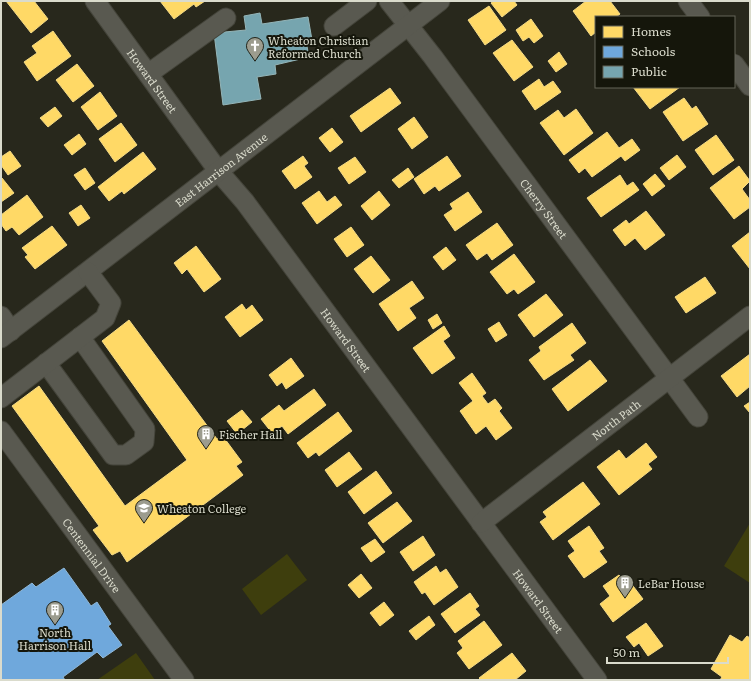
<svg xmlns="http://www.w3.org/2000/svg" width="751" height="681" font-family="Literata,serif">
	<style>
		.green { fill: #3e3e0d }
		.homes { fill: #ffd966; stroke: #f4da85 }
		.schools { fill: #6fa8dc; stroke: #8fb7d7 }
		.public { fill: #76a5af; stroke: #94b5b8 }
		.lines { fill: none; stroke-linecap: round; stroke-linejoin: round }
		.minor-casing { stroke: #44443a; stroke-width: 21 }
		.minor { stroke: #595950; stroke-width: 19 }
		.labels { text-anchor: middle; dominant-baseline: central; stroke-width: 4; stroke-linejoin: round; paint-order: stroke }
		.poi-label { font-size: 11px; fill: #dadbcc; stroke: #15160b; text-anchor: start }
		.street-label { font-size: 11px; fill: #dadbcc; stroke: #15160b }
	</style>
	<rect width="100%" height="100%" fill="#28281c"/>
	<g class="green">
		<path d="M750,523v60l-26,-17z"/>
		<path d="M287,554l20,26 -46,35 -19,-26z"/>
		<path d="M136,653l19,27h-58z"/>
	</g>
	<g class="homes">
		<path d="M6,1h28l14,18 -17,14z"/>
		<path d="M160,1h45l-9,6 -2,-3 -20,15z"/>
		<path d="M494,1h20l3,4 -15,12 -11,-14z"/>
		<path d="M586,1h24l10,13 -4,3h-20v15l-5,4 -18,-25z"/>
		<path d="M489,6l17,24 -21,15 -17,-25z"/>
		<path d="M531,19l12,17 -9,7 -5,-6 -6,4 -7,-11z"/>
		<path d="M53,31l18,25 -34,25 -13,-19 13,-9 -5,-7z"/>
		<path d="M512,40l21,27 -19,14 -21,-28z"/>
		<path d="M559,52l8,12 -11,8 -8,-11z"/>
		<path d="M77,64l17,22 -21,16 -17,-22z"/>
		<path d="M539,79l5,8 9,-6 8,11 -26,18 -13,-19z"/>
		<path d="M633,87h47l-30,22z"/>
		<path d="M390,88l11,15 -40,29 -11,-16z"/>
		<path d="M100,92l17,24 -19,14 -17,-23z"/>
		<path d="M684,98l8,11 4,-3 12,18 -25,17 -20,-29z"/>
		<path d="M55,107l7,9 -14,11 -8,-9z"/>
		<path d="M576,109l17,24 -29,22 -24,-32 18,-13 6,8z"/>
		<path d="M414,117l14,20 -16,12 -14,-20z"/>
		<path d="M121,123l16,22 -22,17 -16,-23z"/>
		<path d="M332,128l11,14 -13,10 -11,-14z"/>
		<path d="M607,132l12,16 13,-9 8,11 -15,11 -4,-5 -29,21 -7,-9 -6,5 -10,-13z"/>
		<path d="M79,134l7,10 -14,11 -8,-10z"/>
		<path d="M716,135l18,25 -21,15 -18,-25z"/>
		<path d="M10,151l11,15 -13,9 -7,-10v-8z"/>
		<path d="M143,152l13,17 -32,25 -2,-3 -13,10 -11,-14z"/>
		<path d="M677,155l9,12 -17,13 -9,-12z"/>
		<path d="M303,156l5,7 -4,3 8,11 -17,12 -13,-18z"/>
		<path d="M447,156l14,20 -22,15 -4,-5 -11,8 -10,-15z"/>
		<path d="M355,157l11,15 -17,12 -11,-16z"/>
		<path d="M739,166l11,15 -8,8 8,11v7l-16,12 -24,-31z"/>
		<path d="M85,168l10,15 -10,7 -11,-15z"/>
		<path d="M408,168l6,9 -15,11 -7,-8z"/>
		<path d="M655,174l10,12 -13,10 -9,-12z"/>
		<path d="M620,175l7,11 6,-4 6,8 -38,27 -14,-19z"/>
		<path d="M2,178l12,15 -13,9v-23z"/>
		<path d="M319,191l8,11 8,-6 7,9 -25,19 -15,-21z"/>
		<path d="M379,191l11,14 -18,15 -11,-14z"/>
		<path d="M468,192l14,20 -27,19 -11,-16 9,-6 -3,-5z"/>
		<path d="M27,195l16,22 -24,18 -7,-8 -6,4 -5,-7v-9z"/>
		<path d="M81,205l9,13 -12,8 -9,-13z"/>
		<path d="M646,211l19,24 -20,15 -10,-12 -10,8 -12,-16 13,-10 3,4z"/>
		<path d="M497,223l16,22 -21,15 -5,-7 -10,7 -11,-15z"/>
		<path d="M52,226l15,19 -32,24 -10,-12 3,-2 -6,-7z"/>
		<path d="M351,227l13,18 -17,12 -13,-18z"/>
		<path d="M750,232v37l-18,-23z"/>
		<path d="M196,246l25,33 -17,13 -17,-23 -5,5 -8,-11z"/>
		<path d="M446,247l10,13 -13,10 -10,-13z"/>
		<path d="M514,254l21,28 -17,12 -4,-5 -7,5 -17,-22z"/>
		<path d="M371,256l19,24 -17,13 -19,-24z"/>
		<path d="M705,277l11,16 -30,20 -11,-16z"/>
		<path d="M412,281l12,17 -15,10 7,10 -18,13 -19,-27z"/>
		<path d="M546,294l17,21 -29,22 -16,-22z"/>
		<path d="M242,304l4,6 6,-5 11,15 -23,17 -15,-20z"/>
		<path d="M437,314l5,9 -9,6 -5,-9z"/>
		<path d="M129,320l88,119 5,-4 20,27 -6,4 7,9 -116,87 -7,-11 -8,4 -19,-25 6,-4 -87,-120 27,-20 86,120 62,-46 -85,-119z"/>
		<path d="M499,322l8,13 -11,7 -8,-13z"/>
		<path d="M572,323l14,20 -16,12 4,5 -30,20 -15,-20 12,-9 -2,-4z"/>
		<path d="M444,326l6,10 -7,5 12,17 -23,16 -19,-26z"/>
		<path d="M750,354v32l-13,11 -16,-21z"/>
		<path d="M291,358l13,18 -18,13 -4,-7 -5,4 -8,-11z"/>
		<path d="M590,360l17,21 -39,30 -16,-22z"/>
		<path d="M472,373l14,20 -4,3 6,8 7,-5 7,9 -3,3 13,17 -16,12 -10,-14 -10,8 -16,-23 13,-10 -14,-18z"/>
		<path d="M314,389l12,16 -38,29 -6,-8 -10,7 -11,-14 18,-14 5,6z"/>
		<path d="M750,402v11l-6,-7z"/>
		<path d="M242,410l10,12 -15,12 -10,-13z"/>
		<path d="M338,412l14,19 -33,25 -3,-4 -8,6 -11,-15z"/>
		<path d="M646,443l11,14 -9,7 4,5 -33,26 -22,-28 22,-17 7,9z"/>
		<path d="M349,452l13,17 -25,18 -12,-17z"/>
		<path d="M376,471l16,22 -28,21 -16,-22z"/>
		<path d="M583,482l17,22 -47,36 -13,-18 7,-5 -4,-5z"/>
		<path d="M397,502l15,19 -29,22 -15,-20z"/>
		<path d="M589,526l15,22 -5,3 8,11 -23,16 -16,-22 7,-5 -7,-10z"/>
		<path d="M423,536l12,19 -22,16 -13,-19z"/>
		<path d="M375,539l10,13 -14,10 -10,-14z"/>
		<path d="M436,566l4,7 6,-4 12,18 -24,18 -9,-13 -3,2 -8,-12z"/>
		<path d="M361,574l11,14 -13,10 -11,-13z"/>
		<path d="M619,575l7,10 4,-3 13,17 -30,23 -13,-18 10,-8 -7,-10z"/>
		<path d="M470,593l9,13 -4,3 5,6 -25,18 -14,-19z"/>
		<path d="M384,602l10,13 -14,11 -10,-13z"/>
		<path d="M429,616l6,9 -19,15 -7,-9z"/>
		<path d="M484,621l18,24 -33,24 -12,-16 6,-5 -5,-7z"/>
		<path d="M646,623l17,23 -15,10 -9,-13 -5,4 -8,-10z"/>
		<path d="M730,635l12,7 5,-6 3,2v42h-30l2,-3 -11,-8z"/>
		<path d="M512,653l14,18 -11,9h-34l-2,-2z"/>
	</g>
	<path class="schools" d="M64,568l27,38 6,-4 14,22 -3,2 14,19 -19,13 -6,-6 -34,25 2,3h-64v-75l31,-22 4,4z"/>
	<path class="public" d="M260,13l2,11 46,-7 4,23 -6,1 3,16 -34,8 1,9 -19,3 4,22 -38,6 -9,-72 32,-3 -2,-14z"/>
	<g class="lines">
		<defs>
			<g id="minor">
				<path id="s1" d="M95,1l124,171 26,30 352,478"/>
				<path id="s2" d="M389,1l44,56 265,360"/>
				<path d="M688,1l12,16"/>
				<path d="M334,26l33,-25"/>
				<path d="M734,64l16,22"/>
				<path d="M148,74l78,-56"/>
				<path d="M1,316l10,15"/>
				<path id="s3" d="M1,338l439,-337"/>
				<path d="M46,363l67,92h13l18,-13 1,-13 -65,-92"/>
				<path d="M1,398l104,-80 6,-15 -23,-31"/>
				<path id="s4" d="M1,431l183,249"/>
				<path id="s5" d="M481,523l269,-207"/>
			</g>
		</defs>
		<use href="#minor" class="minor-casing"/>
		<use href="#minor" class="minor"/>
	</g>
	<defs>
		<symbol id="church-pin" viewBox="-11 -11 22 30"><path d="M0 17L-7.5 6A9.5 9.5 0 1 1 7.5 6Z" fill="#9c9c8e" stroke="#15160b"/><path d="M-1.2-6h2.4v3.5h3.3v2.4h-3.3V6h-2.4V-.1h-3.3v-2.4h3.3Z" fill="#fff"/></symbol>
		<symbol id="building-pin" viewBox="-11 -11 22 30"><path d="M0 17L-7.5 6A9.5 9.5 0 1 1 7.5 6Z" fill="#9c9c8e" stroke="#15160b"/><path d="M-4-6H4V6H1V3H-1V6H-4ZM-2.5-4.3h1.7v1.8h-1.7ZM.8-4.3h1.7v1.8H.8ZM-2.5-1h1.7V.8h-1.7ZM.8-1h1.7V.8H.8Z" fill="#fff"/></symbol>
		<symbol id="university-pin" viewBox="-11 -11 22 30"><path d="M0 17L-7.5 6A9.5 9.5 0 1 1 7.5 6Z" fill="#9c9c8e" stroke="#15160b"/><path d="M0-5L7-2L0 1L-7-2ZM-4 1L0 2.5L4 1V4Q0 6-4 4Z" fill="#fff"/></symbol>
	</defs>
	<g fill-rule="evenodd">
		<use href="#church-pin" x="245" y="36" width="20" height="27"/>
		<use href="#building-pin" x="196" y="424" width="20" height="27"/>
		<use href="#university-pin" x="134" y="498" width="20" height="27"/>
		<use href="#building-pin" x="615" y="573" width="20" height="27"/>
		<use href="#building-pin" x="45" y="600" width="20" height="27"/>
	</g>
	<g class="labels">
		<g class="poi-label">
			<text x="268" y="40">Wheaton Christian<tspan x="268" dy="13">Reformed Church</tspan></text>
			<text x="219" y="434">Fischer Hall</text>
			<text x="157" y="508">Wheaton College</text>
			<text x="638" y="583">LeBar House</text>
			<text x="55" y="632" text-anchor="middle">North<tspan x="55" dy="13">Harrison Hall</tspan></text>
		</g>
		<g class="street-label">
			<text stroke="none"><textPath href="#s1" startOffset="98">Howard Street</textPath></text>
			<text stroke="none"><textPath href="#s3" startOffset="277">East Harrison Avenue</textPath></text>
			<text stroke="none"><textPath href="#s2" startOffset="259">Cherry Street</textPath></text>
			<text stroke="none"><textPath href="#s1" startOffset="422">Howard Street</textPath></text>
			<text stroke="none"><textPath href="#s5" startOffset="170">North Path</textPath></text>
			<text stroke="none"><textPath href="#s4" startOffset="154">Centennial Drive</textPath></text>
			<text stroke="none"><textPath href="#s1" startOffset="746">Howard Street</textPath></text>
		</g>
	</g>
	<rect width="751" height="681" fill="none" stroke="#dadbcc" stroke-width="4"/>
	<rect x="595" y="16" width="140" height="72" fill="#15160b" stroke="#646558"/>
	<rect x="603" y="26" width="20" height="12" fill="#ffd966" stroke="#646558"/>
	<text x="631" y="36" font-size="12" fill="#dadbcc">Homes</text>
	<rect x="603" y="46" width="20" height="12" fill="#6fa8dc" stroke="#646558"/>
	<text x="631" y="56" font-size="12" fill="#dadbcc">Schools</text>
	<rect x="603" y="66" width="20" height="12" fill="#76a5af" stroke="#646558"/>
	<text x="631" y="76" font-size="12" fill="#dadbcc">Public</text>
	<path d="M607 657v6h121v-6" fill="none" stroke="#dadbcc" stroke-width="2"/>
	<text x="613" y="657" font-size="12" fill="#dadbcc" stroke="#15160b" stroke-width="3" paint-order="stroke">50 m</text>
</svg>
